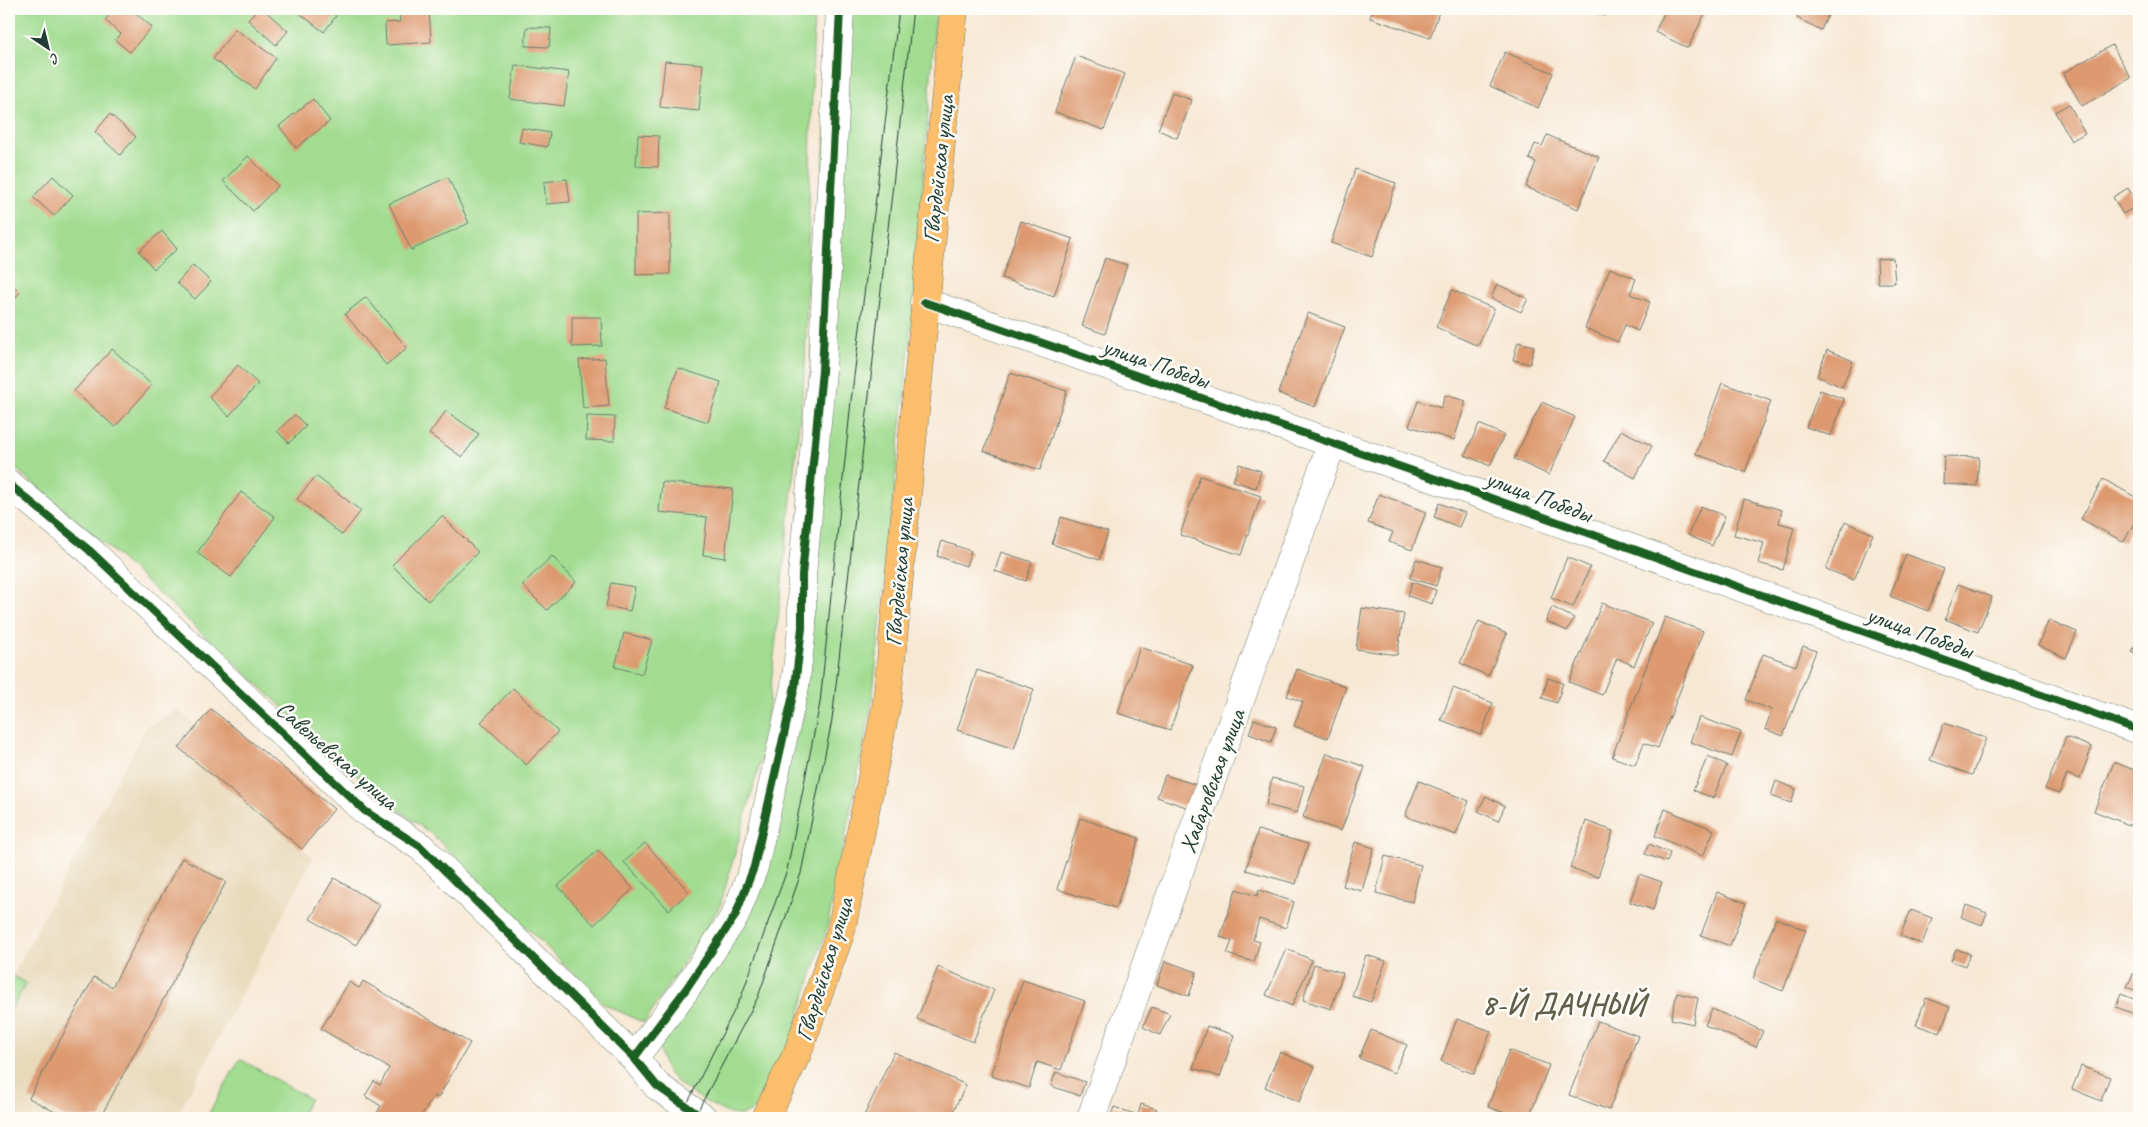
<svg xmlns="http://www.w3.org/2000/svg" width="2148" height="1127" font-family="Caveat,sans-serif">
	<style>
		.built { fill: #e8d9ba }
		.green { fill: #a1dc90; stroke: #608c62 }
		.building { fill: #dd9a70 }
		.lines { fill: none; stroke-linecap: round; stroke-linejoin: round }
		.minor-casing { stroke: #6b796c; stroke-width: 29 }
		.major-casing { stroke: #6b796c; stroke-width: 29 }
		.minor { stroke: #fff; stroke-width: 28 }
		.major { stroke: #fabe6d; stroke-width: 28 }
		.tram { stroke: #1f3d34; stroke-width: 1 }
		.cycleway-casing { stroke: #fdfcf7; stroke-width: 11 }
		.cycleway { stroke: #1b5e20; stroke-width: 8 }
		.labels { text-anchor: middle; dominant-baseline: central; stroke-width: 5; stroke-linejoin: round; paint-order: stroke }
		.street-label { font-size: 24px; fill: #1f3d34; stroke: #fdfcf7 }
		.district-label { font-size: 29px; font-weight: bold; letter-spacing: 1px; fill: #625e49; stroke: #fdfcf7 }
	</style>
	<rect width="100%" height="100%" fill="#fdfcf7"/>
	<filter id="ink" filterUnits="userSpaceOnUse"><feTurbulence type="fractalNoise" baseFrequency=".02" numOctaves="2"/><feDisplacementMap in="SourceGraphic" scale="10" xChannelSelector="R" yChannelSelector="G"/><feConvolveMatrix kernelMatrix="1 2 1 2 8 2 1 2 1" color-interpolation-filters="sRGB"/></filter>
	<filter id="wash" filterUnits="userSpaceOnUse"><feTurbulence type="fractalNoise" baseFrequency=".0096" numOctaves="4" result="noise"/><feDisplacementMap in="SourceGraphic" scale="20" xChannelSelector="R" yChannelSelector="G"/><feGaussianBlur stdDeviation="1.12" result="paint"/><feColorMatrix in="noise" values="0 0 0 0 0 0 0 0 0 0 0 0 0 0 0 0 0 1.4 0 .05"/><feComposite in="paint" operator="in"/></filter>
	<g filter="url(#wash)">
		<rect width="100%" height="100%" fill="#f7e8d4"/>
		<path class="built" d="M177,710l21,16 -19,22 134,110 -137,260h-167v-104l17,-31 -14,-7 134,-249z"/>
		<g class="green">
			<path d="M9,9h805l-9,359 -41,381 -44,157 -76,117 -40,-19 -170,-168 -58,-43 -260,-239 -107,-91z"/>
			<path d="M833,9h103l-22,291 -42,403 -45,225 -38,118 -34,63c-5,3 -12,7 -19,6 -14,-1 -57,-29 -66,-40 -7,-9 -9,-19 -11,-29l69,-108 61,-232z"/>
			<path d="M9,974l17,9 -17,31z"/>
			<path d="M240,1059l70,40 -11,19h-93z"/>
		</g>
		<g id="blocks">
			<g class="building">
				<path d="M114,9h17l21,18 -22,25 -15,-12 6,-6 -16,-14z"/>
				<path d="M258,9h5l25,22 -12,14 -28,-25z"/>
				<path d="M294,9h33l9,7 -12,16z"/>
				<path d="M399,9h30l2,33 -45,3 -1,-22 15,-1z"/>
				<path d="M1373,9h67l-10,29 -60,-20z"/>
				<path d="M1583,9h24l-2,7z"/>
				<path d="M1666,9h31l8,4 -17,35 -33,-16z"/>
				<path d="M1801,9h30l-10,21 -24,-12z"/>
				<path d="M527,27l24,1 -2,19 -24,-1z"/>
				<path d="M235,29l41,29 -21,31 -42,-30z"/>
				<path d="M2112,45l19,33 -49,28 -19,-33z"/>
				<path d="M1505,52l48,21 -15,35 -48,-22z"/>
				<path d="M1076,56l49,18 -21,56 -49,-18z"/>
				<path d="M665,61l38,3 -4,47 -39,-4z"/>
				<path d="M515,65l54,7 -5,34 -54,-7z"/>
				<path d="M1172,93l20,7 -15,38 -19,-8z"/>
				<path d="M313,99l17,22 -34,27 -17,-22z"/>
				<path d="M2069,104l16,29 -14,8 -16,-29z"/>
				<path d="M110,114l26,23 -16,18 -25,-23z"/>
				<path d="M522,128l28,5 -3,14 -28,-5z"/>
				<path d="M638,135l21,1 -1,31 -22,-1z"/>
				<path d="M1547,135l52,22 -21,52 -52,-22 10,-25 -7,-3 6,-15 7,2z"/>
				<path d="M248,156l30,30 -25,25 -30,-30z"/>
				<path d="M1355,169l41,14 -24,74 -41,-14z"/>
				<path d="M53,176l20,19 -19,21 -21,-19z"/>
				<path d="M448,177l21,46 -58,27 -22,-46z"/>
				<path d="M567,179l3,23 -24,2 -2,-22z"/>
				<path d="M2128,188l10,17 -15,9 -10,-17z"/>
				<path d="M670,213v61l-34,1v-61z"/>
				<path d="M1021,221l52,18 -19,57 -52,-18z"/>
				<path d="M162,231l15,18 -23,20 -15,-18z"/>
				<path d="M1105,258l22,7 -22,69 -23,-8z"/>
				<path d="M1893,258l2,25h-17l-1,-24z"/>
				<path d="M193,265l18,17 -16,17 -18,-16z"/>
				<path d="M1610,268l26,11 -6,15 20,8 -12,29 -13,-6 -7,17 -33,-14z"/>
				<path d="M9,282l11,10 -11,13z"/>
				<path d="M1497,284l31,15 -7,13 -30,-14z"/>
				<path d="M1452,290l42,19 -16,37 -42,-19z"/>
				<path d="M366,297l41,51 -21,17 -41,-51z"/>
				<path d="M1308,313l37,14 -30,80 -37,-14z"/>
				<path d="M572,317h29l1,29 -30,1z"/>
				<path d="M1518,342l16,4 -4,18 -17,-4z"/>
				<path d="M112,349l40,36 -37,42 -41,-36z"/>
				<path d="M1827,350l26,11 -11,26 -25,-11z"/>
				<path d="M605,358l4,48 -26,2 -4,-48z"/>
				<path d="M238,365l20,19 -29,32 -20,-19z"/>
				<path d="M678,368l43,14 -13,40 -44,-14z"/>
				<path d="M1010,373l57,18 -27,79 -56,-19z"/>
				<path d="M1722,383l49,18 -26,71 -49,-18z"/>
				<path d="M1820,390l24,9 -13,37 -25,-9z"/>
				<path d="M1445,395l21,6 -12,39 -45,-14 9,-25 23,7z"/>
				<path d="M1542,402l33,15 -26,58 -35,-16z"/>
				<path d="M446,411l33,23 -17,23 -33,-23z"/>
				<path d="M295,415l11,11 -17,17 -12,-12z"/>
				<path d="M587,416l28,1 -1,24 -28,-1z"/>
				<path d="M1479,424l25,11 -14,31 -25,-11z"/>
				<path d="M1621,430l31,16 -17,32 -31,-17z"/>
				<path d="M1944,456l35,1 -2,29 -34,-2z"/>
				<path d="M1239,464l22,7 -5,17 -23,-7z"/>
				<path d="M316,476l45,35 -19,24 -45,-36z"/>
				<path d="M1200,476l61,20 -20,59 -61,-20z"/>
				<path d="M2103,479l36,20v14l-15,29 -43,-23z"/>
				<path d="M662,482l71,7 -8,69 -22,-3 4,-38 -48,-5z"/>
				<path d="M241,492l34,25 -44,60 -34,-24z"/>
				<path d="M1379,494l47,18 -14,38 -23,-8 4,-10 -25,-9z"/>
				<path d="M1744,499l38,11 -3,13 15,4 -11,43 -25,-7 6,-20 -30,-8z"/>
				<path d="M1439,503l26,10 -6,14 -25,-10z"/>
				<path d="M1701,506l24,10 -13,30 -24,-11z"/>
				<path d="M442,516l36,36 -50,49 -36,-36z"/>
				<path d="M1061,517l47,15 -9,28 -47,-16z"/>
				<path d="M1845,522l28,12 -19,46 -28,-11z"/>
				<path d="M942,541l29,10 -5,15 -29,-10z"/>
				<path d="M1001,552l31,10 -6,19 -31,-10z"/>
				<path d="M1906,554l38,15 -16,42 -38,-15z"/>
				<path d="M552,556l24,26 -29,28 -25,-25z"/>
				<path d="M1567,557l23,10 -17,40 -22,-9z"/>
				<path d="M1416,559l26,8 -6,19 -26,-8z"/>
				<path d="M1412,582l24,8 -4,14 -24,-8z"/>
				<path d="M611,583l24,4 -5,24 -24,-5z"/>
				<path d="M1958,584l34,13 -14,35 -33,-13z"/>
				<path d="M1602,603l50,20 -18,43 -17,-8 -15,37 -33,-13z"/>
				<path d="M1552,607l22,11 -7,13 -21,-10z"/>
				<path d="M1362,608l42,6 -7,41 -41,-6z"/>
				<path d="M1665,617l38,14 -45,117 -14,-5 -9,22 -23,-8z"/>
				<path d="M2049,620l28,12 -11,26 -28,-13z"/>
				<path d="M1479,621l28,13 -19,42 -28,-13z"/>
				<path d="M624,633l28,7 -10,34 -27,-7z"/>
				<path d="M2139,636v20l-7,-4z"/>
				<path d="M1803,646l13,5 -33,85 -18,-7 7,-19 -26,-10 17,-46 33,12z"/>
				<path d="M1140,647l53,18 -23,65 -52,-17z"/>
				<path d="M1297,669l49,18 -18,51 -34,-12 9,-24 -16,-6z"/>
				<path d="M977,670l57,19 -20,60 -57,-19z"/>
				<path d="M1548,678l15,5 -6,20 -15,-5z"/>
				<path d="M513,688l45,44 -32,33 -45,-43z"/>
				<path d="M1453,688l40,15 -12,32 -40,-15z"/>
				<path d="M211,709l123,100 -32,40 -123,-101z"/>
				<path d="M1699,717l42,15 -9,25 -42,-15z"/>
				<path d="M1254,719l22,8 -5,15 -22,-8z"/>
				<path d="M1944,723l42,15 -14,37 -42,-15z"/>
				<path d="M2066,737l26,10 -12,32 -13,-5 -8,20 -14,-5z"/>
				<path d="M1327,753l38,14 -24,64 -38,-14z"/>
				<path d="M1708,756l19,9 -14,33 -20,-8z"/>
				<path d="M2114,762l25,10v57l-45,-18z"/>
				<path d="M1165,775l32,10 -8,23 -32,-11z"/>
				<path d="M1272,778l32,8 -7,27 -31,-8z"/>
				<path d="M1419,781l50,20 -13,34 -51,-19z"/>
				<path d="M1776,781l20,8 -5,14 -20,-7z"/>
				<path d="M1486,796l19,10 -7,15 -20,-10z"/>
				<path d="M1665,809l49,21 -11,26 -48,-20z"/>
				<path d="M1080,818l59,20 -23,70 -59,-19z"/>
				<path d="M1586,821l27,10 -15,46 -28,-9z"/>
				<path d="M1258,830l50,14 -12,40 -50,-14z"/>
				<path d="M1355,842l19,6 -12,43 -19,-5z"/>
				<path d="M645,843l44,49 -20,18 -45,-48z"/>
				<path d="M1649,844l21,9 -3,9 -22,-8z"/>
				<path d="M598,850l35,39 -39,36 -36,-39z"/>
				<path d="M1385,856l36,9 -9,37 -36,-9z"/>
				<path d="M182,858l44,24 -126,236h-34l-37,-20 65,-121 18,10z"/>
				<path d="M1639,874l23,8 -9,28 -23,-8z"/>
				<path d="M334,878l46,27 -24,40 -46,-26z"/>
				<path d="M1236,889l21,7 2,-6 35,12 -8,26 -27,-9 -6,21 7,2 -6,20 -27,-8 5,-13 -12,-4z"/>
				<path d="M1717,892l29,11 -16,43 -29,-11z"/>
				<path d="M1966,905l21,8 -5,12 -21,-8z"/>
				<path d="M1911,910l21,8 -10,26 -22,-8z"/>
				<path d="M1776,918l30,12 -23,61 -30,-12z"/>
				<path d="M1287,949l25,11 -20,46 -26,-11z"/>
				<path d="M1956,949l14,5 -5,12 -14,-5z"/>
				<path d="M1366,955l20,6 -15,41 -19,-6z"/>
				<path d="M1165,961l32,11 -8,24 -32,-11z"/>
				<path d="M1314,964l29,9 -12,36 -28,-9z"/>
				<path d="M938,967l56,23 -21,52 -56,-23z"/>
				<path d="M2133,974l6,2v16l-12,-5z"/>
				<path d="M1023,980l62,21 -24,69 -24,-8 -8,26 -38,-12z"/>
				<path d="M363,981l107,62 -32,55 -4,-2 -14,22h-46l7,-12 -16,-10 9,-15 6,4 9,-17 -68,-39 28,-47 10,6z"/>
				<path d="M1677,993l21,5 -5,26 -22,-5z"/>
				<path d="M2121,994l18,7 -2,14 -21,-8z"/>
				<path d="M1926,998l24,9 -10,26 -24,-8z"/>
				<path d="M1152,1007l18,7 -10,21 -17,-8z"/>
				<path d="M1712,1009l51,22 -7,16 -51,-22z"/>
				<path d="M1457,1019l34,12 -17,43 -33,-13z"/>
				<path d="M1598,1021l40,15 -29,74 -40,-15z"/>
				<path d="M1207,1026l27,9 -14,42 -27,-9z"/>
				<path d="M1371,1030l36,15 -13,28 -35,-15z"/>
				<path d="M1509,1050l40,15 -20,53h-10l-31,-11z"/>
				<path d="M894,1052l72,33 -16,33h-87z"/>
				<path d="M1280,1052l35,15 -16,35 -34,-15z"/>
				<path d="M2081,1066l29,11 -9,24 -29,-12z"/>
				<path d="M1056,1072l29,10 -5,14 -29,-10z"/>
				<path d="M1141,1104l16,5 -3,9h-44l4,-11 24,8z"/>
			</g>
		</g>
	</g>
	<g filter="url(#ink)">
		<use href="#blocks" fill-opacity="0" stroke="#6b796c" stroke-width="1"/>
		<g class="lines">
			<defs>
				<g id="minor">
					<path d="M924,302l561,194 654,234"/>
					<path d="M9,484l80,66 276,261 56,36 213,211 23,28 46,32"/>
					<path d="M634,1058l52,-69 49,-73 19,-49 41,-181 7,-58v-53l20,-204 18,-362"/>
					<path d="M1091,1118l241,-675"/>
				</g>
				<path id="major" d="M765,1118l32,-64 44,-123 46,-229 67,-693"/>
			</defs>
			<use href="#minor" class="minor-casing"/>
			<use href="#major" class="major-casing"/>
			<use href="#minor" class="minor"/>
			<use href="#major" class="major"/>
			<g class="tram">
				<path d="M680,1118l61,-121 46,-127 33,-167 31,-302 48,-392"/>
				<path d="M694,1118l64,-121 43,-124 31,-153 81,-711"/>
			</g>
			<defs>
				<g id="cycleway">
					<path d="M924,302l561,194 654,234"/>
					<path d="M9,484l80,66 276,261 56,36 213,211 23,28 46,32"/>
					<path d="M634,1058l52,-69 49,-73 19,-49 41,-181 7,-58v-53l20,-204 18,-362"/>
				</g>
			</defs>
			<use href="#cycleway" class="cycleway-casing"/>
			<use href="#cycleway" class="cycleway"/>
		</g>
	</g>
	<g class="labels">
		<g class="street-label">
			<text transform="translate(938 169) rotate(-84)">Гвардейская улица</text>
			<text transform="translate(1156 363) rotate(19)">улица Победы</text>
			<text transform="translate(1539 496) rotate(20)">улица Победы</text>
			<text transform="translate(899 572) rotate(-85)">Гвардейская улица</text>
			<text transform="translate(1920 632) rotate(20)">улица Победы</text>
			<text transform="translate(337 755) rotate(41)">Савельевская улица</text>
			<text transform="translate(1212 781) rotate(-70)">Хабаровская улица</text>
			<text transform="translate(824 969) rotate(-73)">Гвардейская улица</text>
		</g>
		<g class="district-label">
			<text x="1564" y="1004">8-Й ДАЧНЫЙ</text>
		</g>
	</g>
	<rect width="2148" height="1127" fill="none" stroke="#fdfcf7" stroke-width="30"/>
	<g transform="translate(48 48) rotate(145)" stroke="#fdfcf7" stroke-width="4" paint-order="stroke">
	<path d="M0-4L9 19L0 12L-9 19Z" fill="#1f3d34"/>
	<text y="-8" font-size="14" font-weight="bold" text-anchor="middle" fill="#1f3d34">С</text>
	</g>
</svg>
